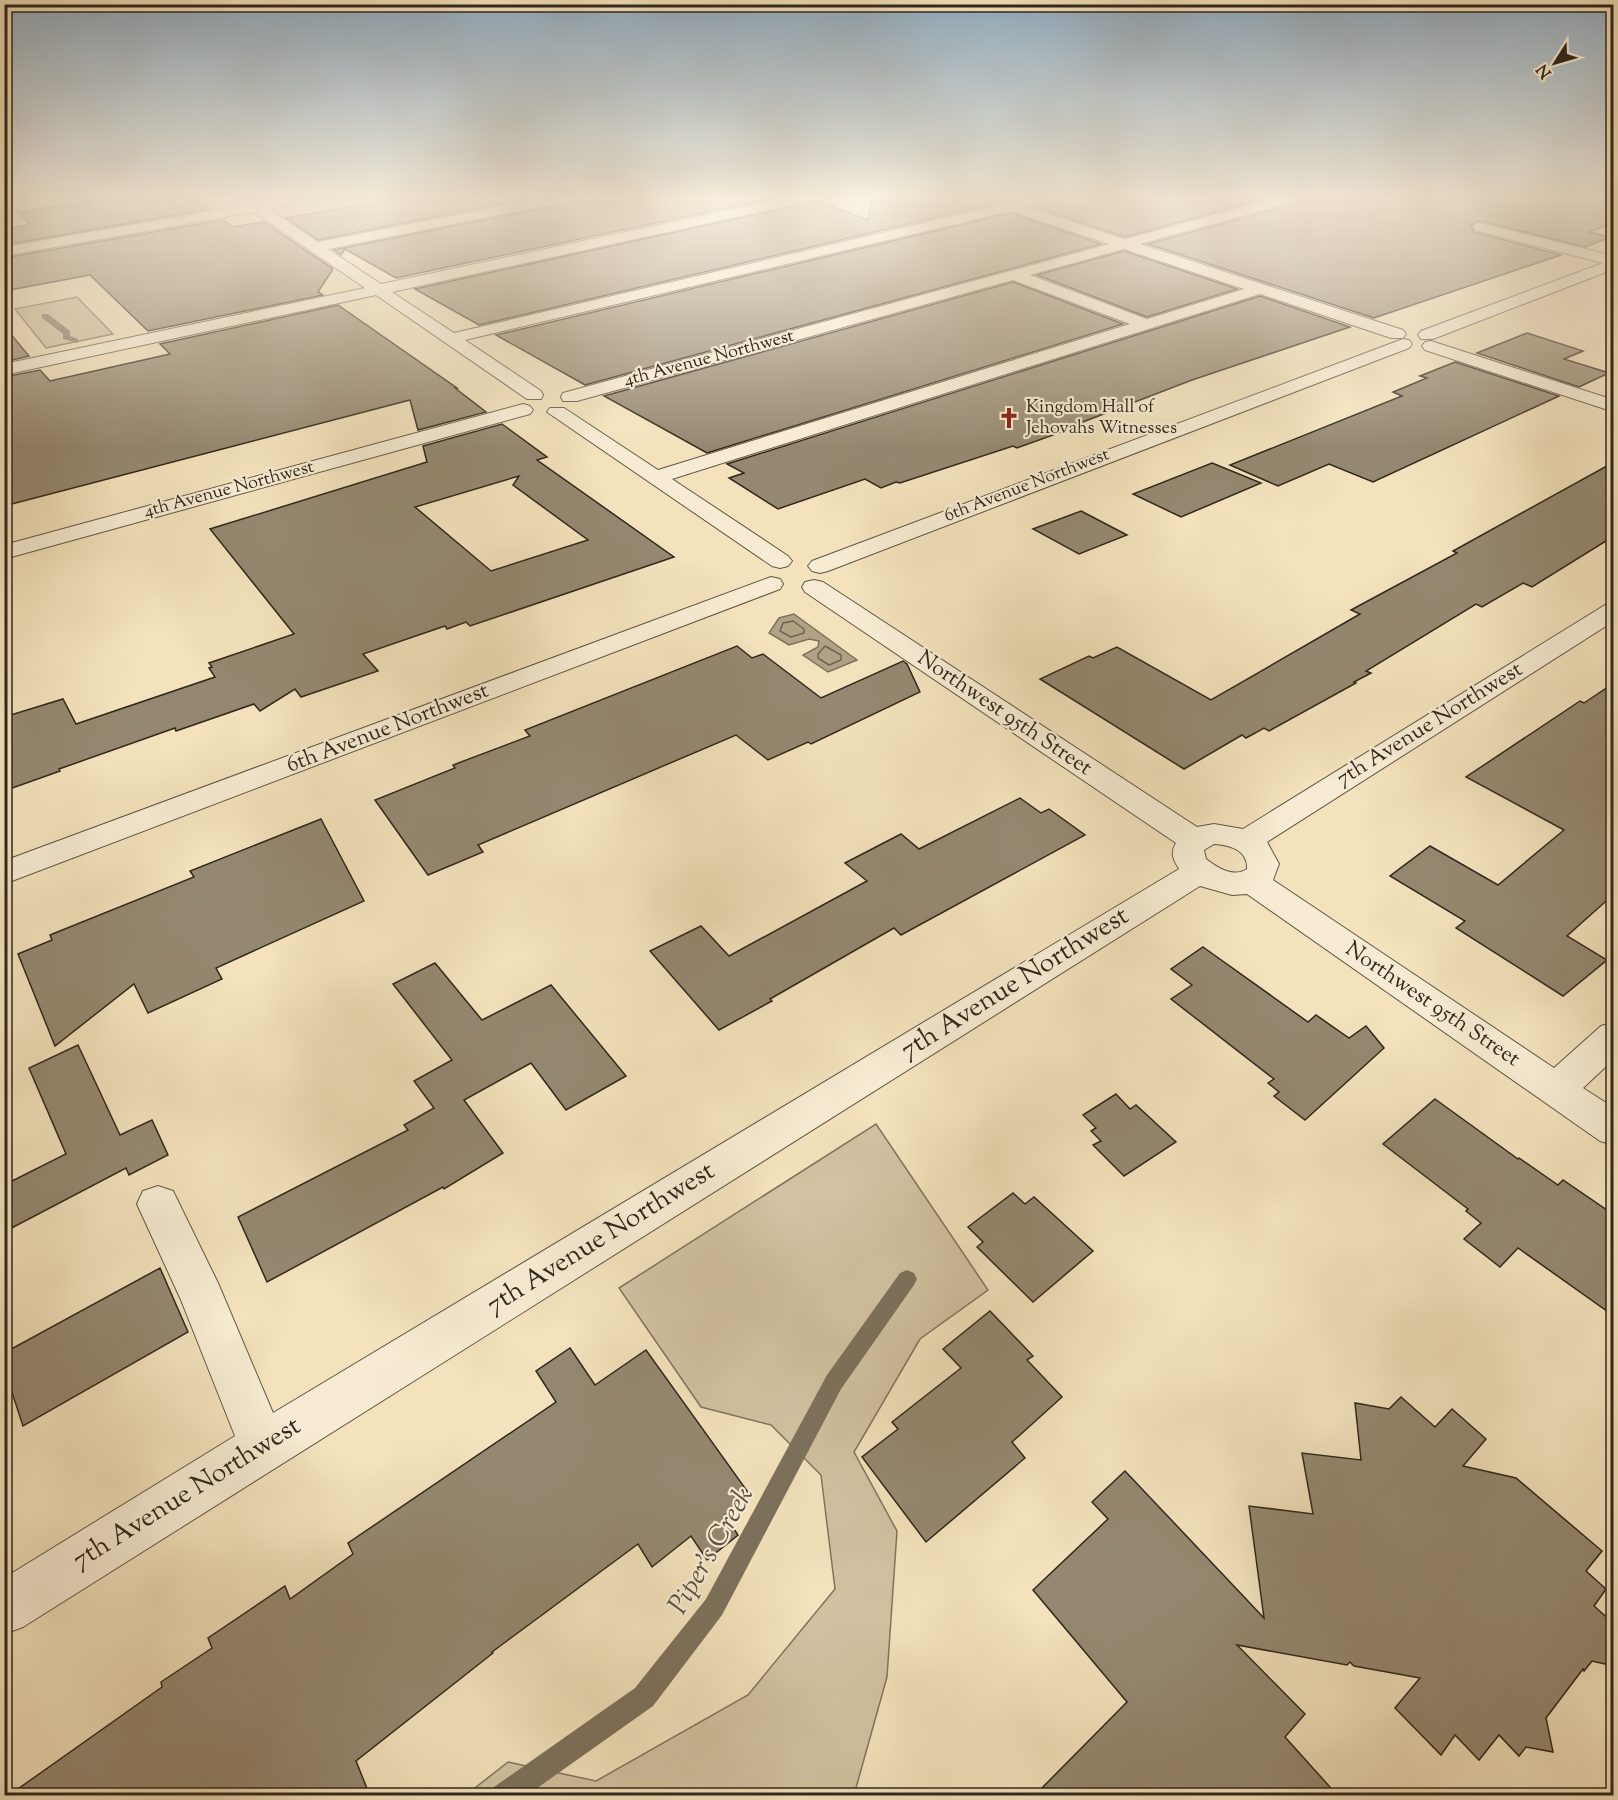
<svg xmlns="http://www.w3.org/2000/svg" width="1618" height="1800" font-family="'Sorts Mill Goudy',serif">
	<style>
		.green { fill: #d2c2a1; stroke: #81745f; stroke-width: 1.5 }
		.water { fill: #b1a286; stroke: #7d715c; stroke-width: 1.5 }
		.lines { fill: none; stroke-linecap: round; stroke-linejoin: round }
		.shore { stroke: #706452; stroke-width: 1.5 }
		.stream { fill: #7d715c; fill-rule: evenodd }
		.building { fill: #958870; stroke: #30271d; stroke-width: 1.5; fill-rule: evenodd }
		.minor-casing { stroke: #615645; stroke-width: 2 }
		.minor { fill: #f7ecd3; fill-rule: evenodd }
		.labels { text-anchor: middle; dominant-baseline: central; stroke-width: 4.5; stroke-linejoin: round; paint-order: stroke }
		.far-street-label { font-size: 18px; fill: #30271d; stroke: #f7ecd3 }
		.far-poi-label { font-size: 18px; fill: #30271d; stroke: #f7ecd3; text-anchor: start }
		.street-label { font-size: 22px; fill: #30271d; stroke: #f7ecd3 }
		.near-street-label { font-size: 27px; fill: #30271d; stroke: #f7ecd3 }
		.near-water-label { font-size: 28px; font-style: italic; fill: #5d5242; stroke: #f7ecd3 }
	</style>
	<rect width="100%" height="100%" fill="#f3e2bc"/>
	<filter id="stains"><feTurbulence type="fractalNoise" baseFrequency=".00333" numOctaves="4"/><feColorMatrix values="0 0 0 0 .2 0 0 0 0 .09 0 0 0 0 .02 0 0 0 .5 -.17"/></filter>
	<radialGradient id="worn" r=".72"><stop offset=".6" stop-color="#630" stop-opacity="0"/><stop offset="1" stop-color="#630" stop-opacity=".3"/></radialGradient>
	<g class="green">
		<path d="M77,297l36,37 -67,14 -31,-39z"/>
		<path d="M876,1124l112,166 -68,49 -66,113 43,79 -10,146 -33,118h-388l42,-33 88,19 152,-86 87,-106 -14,-114 -50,-50 -70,-18 -82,-119z"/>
	</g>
	<path class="water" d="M794,614l63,46 -29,12 -25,-17 15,-8 1,-6 -10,-2 -20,6 -20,-12 10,-15z"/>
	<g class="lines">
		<g class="shore">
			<path d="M793,621l11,8v4l-13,4 -11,-6 3,-8z"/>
			<path d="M825,646l16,9v5l-12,5 -11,-7v-4z"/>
		</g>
		<g class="stream">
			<path d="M42,314h6l22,17v5l8,3v4l-15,-4v-5l-21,-16z"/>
			<path d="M907,1270l7,3 3,6 -3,6 -73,104 -119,226 -69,91 -127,90h-36l4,-9 141,-99 71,-89 121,-224 73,-102z"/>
		</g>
	</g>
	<g class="building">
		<path d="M94,196h97l18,13 -205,36v-16l26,-4 -11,-12 66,-11z"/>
		<path d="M411,196h129l-222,44 -32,-22z"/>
		<path d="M583,196h200l-387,82 -51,-29 -4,6 -7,-5 240,-48z"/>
		<path d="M872,196h156l-549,129 -64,-36 403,-88 50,19z"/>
		<path d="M1066,196h208l-149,41 -90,-30 27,-6z"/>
		<path d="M1308,196h306v27l-26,9 23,5 -26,10 -104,-26 -6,1 -4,4 3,6 87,23 -187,63 -226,-74 157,-43z"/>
		<path d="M1011,213l90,31 -516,141 -89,-50z"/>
		<path d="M223,220l10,7 31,-5 69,47 -15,23 5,3 -175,36 -58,-56 -86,16v-33z"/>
		<path d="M1124,251l113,38 -90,28 -110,-42z"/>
		<path d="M1013,282l110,42 -416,129 -103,-57z"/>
		<path d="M1260,296l90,31 -158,53 -117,45 3,1 -61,22 -4,-2 -113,37 -4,-1 -15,6 -16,-9 -87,30 -49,-31 15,-5 -17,-9z"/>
		<path d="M338,305l119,83h-2l31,24 -68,18 -8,-30 -406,106v-129l36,-7 10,11 120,-27 -10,-10z"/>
		<path d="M4,326l25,30 -25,6z"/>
		<path d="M1527,333l56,18 -19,8 45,14 -30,14 -102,-34z"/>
		<path d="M1455,362l104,34 -186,86 -44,-18 -51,22 -48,-21 172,-69 -9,-4 34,-14 -7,-2z"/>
		<path d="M502,424l45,33 -10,3 137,97 -204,69 -4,-4 -19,7 -2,-3 -82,28 15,17 -77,26 -6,-8 -35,22 -6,-7 -78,27 -1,-3 -116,41 1,2 -56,20v-74l59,-18 13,25 139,-47 -6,-9 3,-1 -3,-4 85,-29 -84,-105 217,-67 -4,-16zM519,476l-6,9 75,55 -97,31 -76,-64z"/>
		<path d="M1614,462v74l-82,51 -9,-4 -41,24 -6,-3 -110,67 5,2 -17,9 2,1 -87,48 -5,-3 -18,10 -4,-3 -58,34 -144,-90 49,-23 4,2 24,-11 94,53 149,-86 -9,-4 106,-57 -4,-2z"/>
		<path d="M1212,463l49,20 -80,34 -48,-23z"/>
		<path d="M1081,511l46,24 -48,19 -46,-25z"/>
		<path d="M737,646l15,12 11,-4 58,44 82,-37 4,3 13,28 -109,52 -3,-2 -40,18 -32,-25 -258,110 5,7 -55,23 -53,-75 80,-32 -2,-3 77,-29 -5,-6z"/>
		<path d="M1614,683v211l-47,42 40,24 -44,36 -107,-68 9,-7 -75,-45 40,-30 68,39 66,-55 -98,-53 114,-76 4,2z"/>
		<path d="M1020,798l21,15 8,-4 36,26 -184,100 -7,-7 -124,71 2,2 -53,29 -69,-79 51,-25 28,30 138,-75 -22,-18 56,-29 18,15z"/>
		<path d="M321,819l43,82 -148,67 6,11 -74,34 -14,-29 -79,62 -37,-92 34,-14 -2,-5 144,-58 -4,-6z"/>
		<path d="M1203,947l105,75 8,-7 33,23 17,-12 18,22 -79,72 -31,-24 5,-4 -11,-9 6,-4 -103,-80 21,-14 -21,-16z"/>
		<path d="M435,963l47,57 69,-35 75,91 -60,34 -35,-47 -67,37 39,53 -59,36 -1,-2 -176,95 -29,-65 170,-87 -4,-5 30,-17 -20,-27 38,-21 -59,-76z"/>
		<path d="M78,1045l42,90 32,-15 16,35 -39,20 -3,-7 -122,64v-47l62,-31 -37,-86z"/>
		<path d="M1116,1094l14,15 6,-4 40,37 -52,34 -31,-31 8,-4 -10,-10 5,-3 -13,-13z"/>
		<path d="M1435,1099l83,60 1,-1 39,27 5,-5 51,35v101l-96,-68 -18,19 -36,-28 17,-16 -15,-12 2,-2 -85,-65z"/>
		<path d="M1013,1193l12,11 9,-7 59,54 -60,51 -56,-55 6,-5 -15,-15z"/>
		<path d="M160,1268l28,64 -165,94 -19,-58v-15z"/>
		<path d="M990,1311l43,45 -6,4 35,37 -50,45 13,16 -99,84 -64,-85 36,-28 -6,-7 69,-54 -18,-19z"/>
		<path d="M570,1348l25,37 51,-35 104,145 -25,20 13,20 -31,25 -16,-24 -39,31 -14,-23 -146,108 1,1 -137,108 14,35h-362l154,-109 -1,-5 51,-34 -4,-10 77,-52 5,13 63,-45 -5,-11 208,-141 -20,-31z"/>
		<path d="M1401,1397l34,30 17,-18 34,30 -23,27 53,12 86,73 -16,20 20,18 -12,17 19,17 -5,8 6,35 -22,-5 -8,10 -1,-2 -37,49 7,34 -27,-5 -7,9 -20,-21 -20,25 -24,-25 -14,20 -46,-47 25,-30 -66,-12 -4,-4 -3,3 -110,-20 68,69 -20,23 53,59h-304l93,-94 -94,-112 75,-71 -16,-17 33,-31 139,147 -15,-112 64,8 -11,-61 59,7 -6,-57 34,6z"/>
	</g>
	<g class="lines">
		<defs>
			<g id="minor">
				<path d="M59,196h33l-7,4 -81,13v-8z"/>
				<path d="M233,196h16l10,7 37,-7h31l-7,4 -51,9 49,33 235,-46h28l-7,4 -246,49 53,35 414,-88h27l-7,4 -423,92 62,41 585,-137h25l-2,3 -36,8 99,32 158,-43h23l-2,3 -164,45 263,86 3,4 -3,4h-12l-131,-44 -588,185 116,77 4,5 -4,5 -8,2 -8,-2 -225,-154 3,-4h14l94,62 472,-146 -117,-44 -436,121h-14l-2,-4 2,-4 546,-149 -98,-33 -546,129 76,51 2,4 -2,4h-14l-151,-104 -372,80v-11l361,-76 -111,-76 -250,44v-9l241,-42zM1124,249l120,40 -97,30 -117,-44z"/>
				<path d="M1480,223l134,33v13l-181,70h-12l-3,-4 3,-4 182,-68 -128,-33 -2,-3 2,-3z"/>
				<path d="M1403,339l6,1 3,4 -3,4 -581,223 -8,2 -8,-2 -4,-5 4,-5z"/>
				<path d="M1431,341l183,59v12l-189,-62 -3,-4 3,-4z"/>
				<path d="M523,404l7,2 3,4 -3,4 -526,145v-14z"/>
				<path d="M771,577l9,2 3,5 -3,5 -776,295v-23z"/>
				<path d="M814,580l9,2 374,245 17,-3 29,5 362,-224 9,-2v18l-347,221 12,22 -6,16 281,188 47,-42 13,-4v37l-31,29 31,20v37l-14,-4 -353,-247 -15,1 -32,-9 -1177,741 -19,7v-56l231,-142 -54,-136 -44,-96 6,-13 15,-5 15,5 45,92 55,130 906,-544c-6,-10 -9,-16 -3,-26l-371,-251 -3,-5 3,-5zM1214,844c16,1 34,6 33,25 -14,9 -29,-1 -41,-10l-2,-9z"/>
			</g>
		</defs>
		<use href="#minor" class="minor-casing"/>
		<use href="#minor" class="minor"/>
	</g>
	<linearGradient id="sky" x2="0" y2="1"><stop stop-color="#92adc1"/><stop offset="0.44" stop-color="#faf2e1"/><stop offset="1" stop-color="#faf2e1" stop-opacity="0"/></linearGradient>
	<rect width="1618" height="448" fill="url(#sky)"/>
	<defs>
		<symbol id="church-bare" viewBox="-9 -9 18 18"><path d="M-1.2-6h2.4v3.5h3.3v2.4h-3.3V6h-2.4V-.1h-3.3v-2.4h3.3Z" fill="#8f2418" stroke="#f7ecd3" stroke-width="2.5" paint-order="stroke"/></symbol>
	</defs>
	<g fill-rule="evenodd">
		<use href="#church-bare" x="994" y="403" width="30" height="30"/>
	</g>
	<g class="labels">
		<g class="far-street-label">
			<text transform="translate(709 359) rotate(-15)">4th Avenue Northwest</text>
			<text transform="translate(1027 486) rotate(-21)">6th Avenue Northwest</text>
			<text transform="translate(229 490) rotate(-15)">4th Avenue Northwest</text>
		</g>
		<g class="far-poi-label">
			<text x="1026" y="408">Kingdom Hall of<tspan x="1026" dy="21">Jehovahs Witnesses</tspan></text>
		</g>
		<g class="street-label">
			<text transform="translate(1004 714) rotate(34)">Northwest 95th Street</text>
			<text transform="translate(1430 725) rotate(-32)">7th Avenue Northwest</text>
			<text transform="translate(388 729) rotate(-21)">6th Avenue Northwest</text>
			<text transform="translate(1432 1005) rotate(34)">Northwest 95th Street</text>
		</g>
		<g class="near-street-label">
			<text transform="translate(1015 984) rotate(-32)">7th Avenue Northwest</text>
			<text transform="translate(601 1239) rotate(-32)">7th Avenue Northwest</text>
			<text transform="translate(187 1494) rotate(-32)">7th Avenue Northwest</text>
		</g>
		<g class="near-water-label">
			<text transform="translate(712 1551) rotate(-60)">Piper's Creek</text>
		</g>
	</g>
	<rect width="1618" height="1800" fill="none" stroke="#f3e2bc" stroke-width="24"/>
	<rect x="6" y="6" width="1606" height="1788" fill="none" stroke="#30271d" stroke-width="3"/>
	<rect x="12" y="12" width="1594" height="1776" fill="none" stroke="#30271d" stroke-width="1.5"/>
	<g transform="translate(1555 63) rotate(233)" stroke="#f7ecd3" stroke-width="4.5" paint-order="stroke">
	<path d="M0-4.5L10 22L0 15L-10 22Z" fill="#30271d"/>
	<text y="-9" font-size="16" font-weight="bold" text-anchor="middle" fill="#30271d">N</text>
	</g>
	<rect width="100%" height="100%" filter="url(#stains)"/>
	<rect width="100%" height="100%" fill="url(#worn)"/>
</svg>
